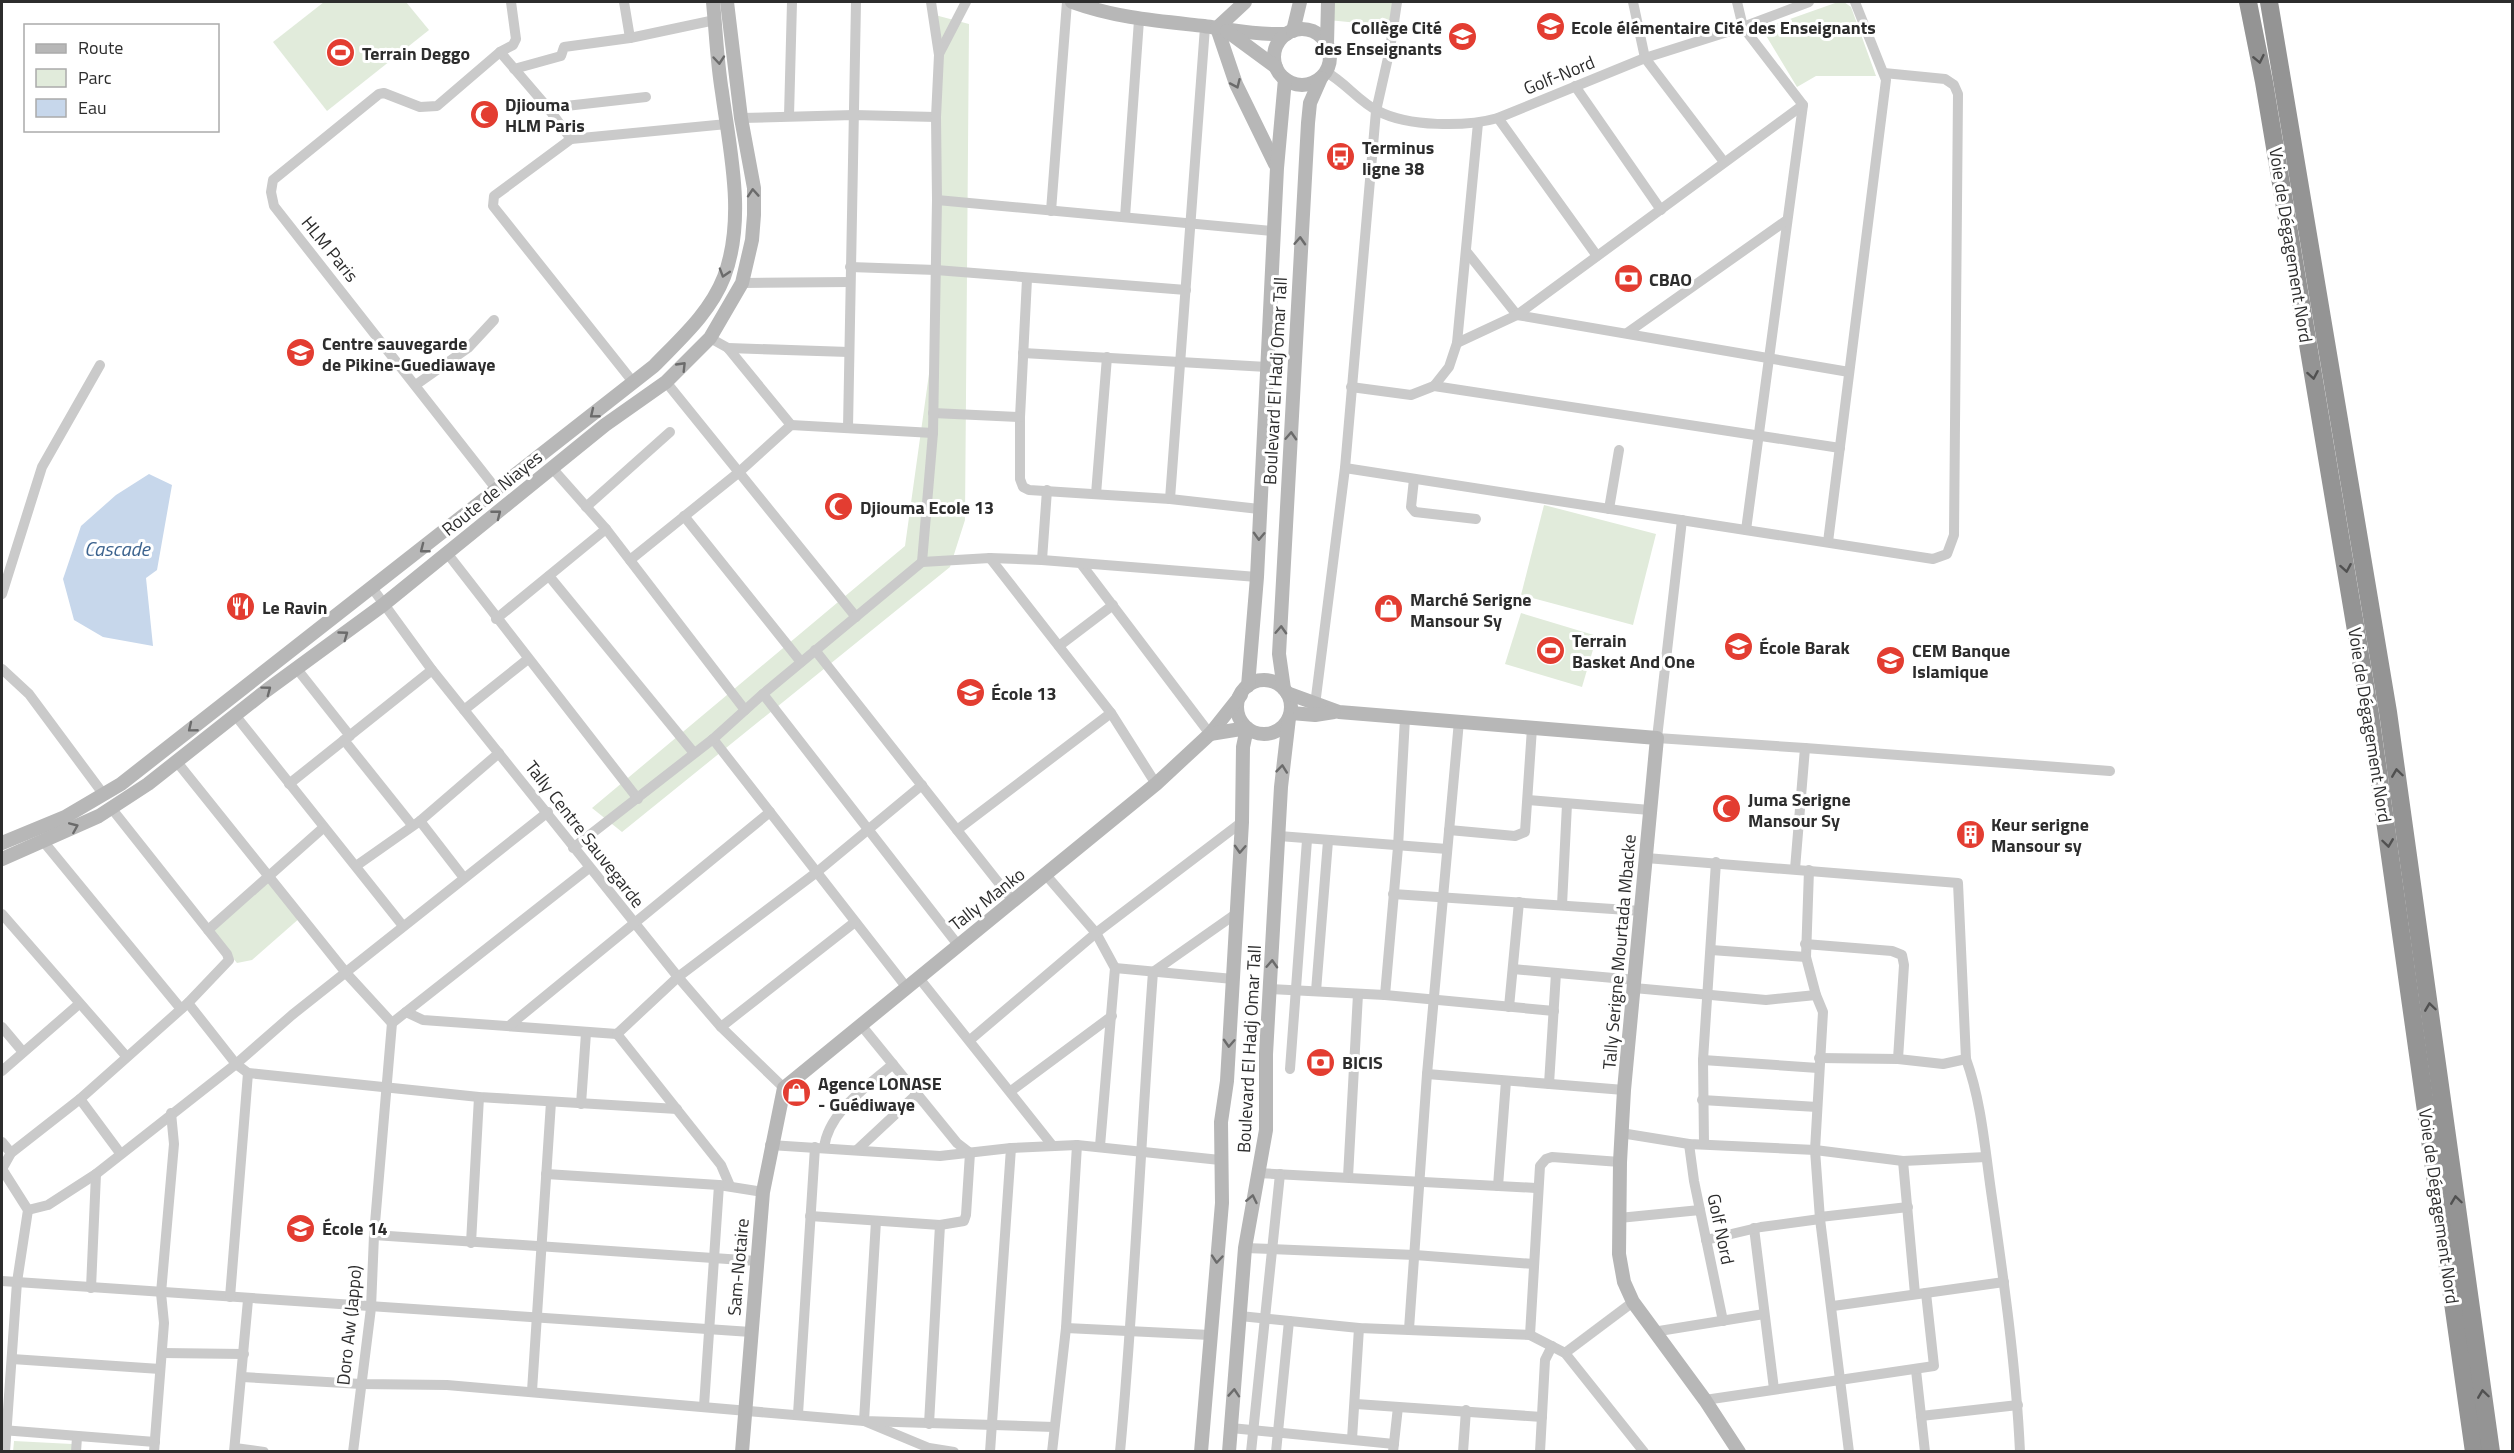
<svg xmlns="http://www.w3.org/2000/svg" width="2514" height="1453" font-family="'Titillium Web',sans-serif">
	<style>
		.green { fill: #e1ebdb }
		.water { fill: #c7d7eb }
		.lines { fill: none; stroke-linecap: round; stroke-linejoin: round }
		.street { stroke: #cacaca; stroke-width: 10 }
		.secondary { stroke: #b7b7b7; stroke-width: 14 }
		.highway { stroke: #949494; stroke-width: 18 }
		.oneway { stroke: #515151 }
		.oneway2 { stroke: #6b6b6b }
		.labels { text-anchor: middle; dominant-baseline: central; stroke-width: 6; stroke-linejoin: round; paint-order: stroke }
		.poi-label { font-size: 18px; font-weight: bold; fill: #2d2d2d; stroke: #fff; text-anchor: start }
		.street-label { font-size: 18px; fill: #2d2d2d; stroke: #fff }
		.water-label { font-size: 20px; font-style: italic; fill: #3c638e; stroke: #fff }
	</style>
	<rect width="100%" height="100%" fill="#fff"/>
	<g class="green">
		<path d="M324,2h82l23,28 -102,81 -54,-69z"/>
		<path d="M1329,2h64l-4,24 -61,-6z"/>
		<path d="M1838,2h6l7,5 25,69h-60l-19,11 -35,-58z"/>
		<path d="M935,15l34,9 -4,496 -15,47 -328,265 -30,-24 313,-262 29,-208z"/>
		<path d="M1544,505l112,29 -23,91 -112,-30z"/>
		<path d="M1521,613l76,23 -15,51 -77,-23z"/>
		<path d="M268,877l33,40 -49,43 -15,3 -28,-33z"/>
		<path d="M14,1441l58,3v7l-59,1z"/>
	</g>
	<path class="water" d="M149,474l23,11 -15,85 -11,8 7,68 -50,-9 -29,-17 -11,-41 18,-53 35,-31z"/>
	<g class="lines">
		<g class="street">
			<path d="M624,2l6,36"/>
			<path d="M1633,2l12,56 79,104"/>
			<path d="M1737,2l6,25 60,78 -57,425"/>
			<path d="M500,52l48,56 23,31 156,-15"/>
			<path d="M939,54l27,-52"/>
			<path d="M514,69l47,-13 3,-9 66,-9 85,-18"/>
			<path d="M1326,72c19,10 33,30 52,39 30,16 88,16 120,7l147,-60 98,-31 66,-25"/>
			<path d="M1575,86l86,124"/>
			<path d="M548,108l98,-11"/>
			<path d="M789,116l3,-114"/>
			<path d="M741,118l113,-3 82,2"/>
			<path d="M1498,118l99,138"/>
			<path d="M571,139l-77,57 -1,10 140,176"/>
			<path d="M937,200l336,31"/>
			<path d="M1051,211l16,-209"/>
			<path d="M1125,217l14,-197"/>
			<path d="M1466,251l51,64 332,57"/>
			<path d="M850,267l86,3 250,20"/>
			<path d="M1027,279l-7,138v62l3,8 6,3 141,9 89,10"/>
			<path d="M742,283l108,-1"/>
			<path d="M1627,333l160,-113"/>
			<path d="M710,338l18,10 63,77"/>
			<path d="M1457,343l60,-28 286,-210"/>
			<path d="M728,348l121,4"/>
			<path d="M1023,353l244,14"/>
			<path d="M666,382l190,235"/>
			<path d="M417,384l51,-36 26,-28"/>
			<path d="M1434,386l15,-19 8,-24 21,-220"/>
			<path d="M1351,387l60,8 23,-9 406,62"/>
			<path d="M933,413l87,4"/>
			<path d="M848,428l8,-426"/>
			<path d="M552,468l54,61 139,181"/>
			<path d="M1345,468l588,91 14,-5 7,-19 4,-441 -4,-9 -9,-6 -61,-6"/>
			<path d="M1414,479l-3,28 4,5 61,7"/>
			<path d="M497,490l-223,-284 -3,-14 2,-12 106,-86 5,-1 36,14 17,-1 63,-54 13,-7 3,-6 -5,-37"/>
			<path d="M1096,494l11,-137"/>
			<path d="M1170,499l35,-472"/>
			<path d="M586,507l84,-75"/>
			<path d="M1609,509l10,-59"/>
			<path d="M684,516l117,146"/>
			<path d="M1682,520l-25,218 148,10 -10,121"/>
			<path d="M1828,542l58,-462 -31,-78"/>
			<path d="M447,553l191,246"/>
			<path d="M990,558l121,155 45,71"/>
			<path d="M630,560l108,-87 53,-48 142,8"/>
			<path d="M1042,560l5,-70"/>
			<path d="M922,562l11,-129 4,-233 -1,-83 3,-62 -8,-53"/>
			<path d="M1082,565l128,169"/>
			<path d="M549,576l145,177"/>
			<path d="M373,589l59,81 246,307 43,50 63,61"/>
			<path d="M2,594l40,-127 58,-102"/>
			<path d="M496,619l110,-90"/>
			<path d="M1059,646l54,-41"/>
			<path d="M815,650l198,251"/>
			<path d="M2,669l27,25 75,101"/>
			<path d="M297,669l53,67"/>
			<path d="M763,694l195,251"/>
			<path d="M1315,705l30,-237 31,-357 14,-62 7,-47"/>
			<path d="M464,710l64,-51"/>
			<path d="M235,715l168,211"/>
			<path d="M713,739l194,249"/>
			<path d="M344,740l68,85"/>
			<path d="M1805,748l305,23"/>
			<path d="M177,762l170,212 45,49"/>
			<path d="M289,784l143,-114"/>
			<path d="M1528,800l122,10"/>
			<path d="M420,821l44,57"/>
			<path d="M957,830l154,-117"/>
			<path d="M1449,830l66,6 10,-4 7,-104"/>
			<path d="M1279,836l168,13"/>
			<path d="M43,841l138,168"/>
			<path d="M573,848l140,-109 50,-45 159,-132 68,-4 52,2 215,17"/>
			<path d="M1646,858l312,25 8,176c16,44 19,92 26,139 12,84 24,168 28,254"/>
			<path d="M356,866l64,-45 79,-68"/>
			<path d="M1809,870l-3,87 10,38 7,17 -8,138 5,69 29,233"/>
			<path d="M1046,875l50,58 19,35 -15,178"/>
			<path d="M1393,894l249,17"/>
			<path d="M1562,905l5,-101"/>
			<path d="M2,914l124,142"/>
			<path d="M208,930l115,-102"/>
			<path d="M1805,944l87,7 10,4 2,10 -6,94"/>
			<path d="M1711,950l95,7"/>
			<path d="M1115,968l118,11"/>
			<path d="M1513,969l123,11"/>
			<path d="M919,978l133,167"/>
			<path d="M1634,988l132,12 50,-5"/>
			<path d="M1270,989l115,6 169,16"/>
			<path d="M1316,991l12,-150"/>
			<path d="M1385,995l13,-148 7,-129"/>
			<path d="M188,1003l48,61 12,9 231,24 198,12"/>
			<path d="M1509,1007l10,-105"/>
			<path d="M406,1012l17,8 194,14 61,-57 139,-105 105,-87"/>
			<path d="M392,1023l197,-155"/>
			<path d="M510,1025l260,-213"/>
			<path d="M861,1025l96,118 13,10"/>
			<path d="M2,1027l21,25"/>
			<path d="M721,1027l134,-105"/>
			<path d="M617,1034l104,131 9,21"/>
			<path d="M970,1040l126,-107 146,-111"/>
			<path d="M1819,1058l79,1 45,5 23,-5"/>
			<path d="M1703,1060l115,8"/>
			<path d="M1290,1069l17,-229"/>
			<path d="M2,1071l77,-67"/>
			<path d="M1427,1074l197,16"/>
			<path d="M1549,1084l7,-111"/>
			<path d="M1011,1091l101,-75"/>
			<path d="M80,1099l40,54"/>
			<path d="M1702,1100l115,7"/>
			<path d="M581,1104l5,-71"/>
			<path d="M1621,1133l68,11 126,6 88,11 83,-4"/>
			<path d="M2,1142l9,11"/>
			<path d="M1689,1144l5,37 29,140"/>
			<path d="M1704,1144l-1,-84 13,-198"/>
			<path d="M770,1145l170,11 71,-8 66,-3 143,15"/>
			<path d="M824,1148c4,-36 44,-62 69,-84"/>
			<path d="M857,1150l59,-55"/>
			<path d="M1903,1161l12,133"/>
			<path d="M2,1169l9,-16 69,-54 108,-96 41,-43 -2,-6 -115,-145"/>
			<path d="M2,1169l26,41 -11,72 -12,170"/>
			<path d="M1258,1173l278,15"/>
			<path d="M546,1174l173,11 44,7"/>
			<path d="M1348,1177l10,-183"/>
			<path d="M1498,1186l8,-105"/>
			<path d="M28,1210l20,-5 48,-31 140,-110 56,-49 256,-203"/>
			<path d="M810,1216l130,9 24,-4 2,-6 4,-62"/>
			<path d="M1820,1217l88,-10"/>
			<path d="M1619,1218l81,-8"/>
			<path d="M876,1221l-12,200 65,27 25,4"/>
			<path d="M1754,1228l20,161"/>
			<path d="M374,1235l383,26"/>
			<path d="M1706,1240l55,-13 59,-8"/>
			<path d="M471,1243l8,-146"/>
			<path d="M1245,1248l170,7 119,9"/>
			<path d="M2,1281l749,51"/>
			<path d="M91,1288l5,-114"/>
			<path d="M230,1297l18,-224"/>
			<path d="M1833,1306l171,-24"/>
			<path d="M1240,1316l119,12 171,7 35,18 79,99"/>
			<path d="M1066,1328l144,7"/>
			<path d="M1409,1329l18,-255 32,-353"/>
			<path d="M1653,1332l111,-18"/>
			<path d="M1530,1335l10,-169 6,-7 6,-2 68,5"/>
			<path d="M162,1353l82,1"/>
			<path d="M1565,1353l68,-51"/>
			<path d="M12,1359l148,10"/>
			<path d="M1916,1370l9,82"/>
			<path d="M242,1377l119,7 86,1 417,36 190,6"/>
			<path d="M532,1391l19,-289"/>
			<path d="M1705,1400l229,-34 -8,-73"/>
			<path d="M1356,1404l186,13"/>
			<path d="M704,1406l15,-221"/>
			<path d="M798,1414l17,-267"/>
			<path d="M1921,1416l97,-11"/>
			<path d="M929,1424l11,-199"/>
			<path d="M1231,1428l163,16"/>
			<path d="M2,1430l153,12"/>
			<path d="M1352,1439l7,-111"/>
			<path d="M235,1448l29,4"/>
			<path d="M76,1452l1,-15"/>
			<path d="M154,1452l10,-129 -3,-30 13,-149 -3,-31"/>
			<path d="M234,1452l14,-152"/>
			<path d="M353,1452l18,-144 3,-73 18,-212"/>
			<path d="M990,1452l21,-304"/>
			<path d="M1052,1452l14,-124 11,-183"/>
			<path d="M1120,1452c15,-160 21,-320 33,-480l84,-59"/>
			<path d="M1251,1452l29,-278"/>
			<path d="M1276,1452l13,-131"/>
			<path d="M1393,1452l5,-45"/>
			<path d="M1463,1452l3,-42"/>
			<path d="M1540,1452l5,-92 7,-14"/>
		</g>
		<g class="secondary">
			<path d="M1072,2c44,16 86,19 132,24 28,4 54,9 83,8"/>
			<path d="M1217,28l19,56 39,80"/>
			<path d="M1217,28l28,-26"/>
			<circle cx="1302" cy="57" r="28"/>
			<path d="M1227,31l49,36"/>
			<path d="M1293,31l7,-29"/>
			<path d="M1327,44l1,-42"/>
			<circle cx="1264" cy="707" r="27"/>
			<path d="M1248,686l9,-109 20,-409 8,-89"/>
			<path d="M1284,689l-5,-35 29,-531 2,-20 11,-25"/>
			<path d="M1287,693l52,19 318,26 -33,352 -4,72 -1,92 5,28 9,20 72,98 34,52"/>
			<path d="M1291,713l24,2 19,-3"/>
			<path d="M2,843l63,-26 56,-33 533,-418c26,-27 56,-53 70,-89 22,-58 6,-126 -2,-185 -5,-30 -6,-60 -9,-90"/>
			<path d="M2,859l97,-43 49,-32 119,-94 116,-85 222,-180 61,-43 44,-44 32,-55 10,-43 2,-25v-27l-13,-70 -14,-116"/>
			<path d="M742,1452l21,-260 21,-104 372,-304 54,-50 31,-39"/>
			<path d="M1201,1452l21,-249 -1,-81 6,-41 15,-259 1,-75 4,-19 -37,6"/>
			<path d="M1229,1452l16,-204 21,-118v-76l15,-267 8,-69"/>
		</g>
		<g class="highway">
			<path d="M2248,2l16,80 106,632 104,738"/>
			<path d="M2269,2l119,710 103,740"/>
		</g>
	</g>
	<defs><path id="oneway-chevron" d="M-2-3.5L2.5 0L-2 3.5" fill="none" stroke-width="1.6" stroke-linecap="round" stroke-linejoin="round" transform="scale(1.5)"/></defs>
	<g class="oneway">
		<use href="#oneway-chevron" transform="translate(2259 59) rotate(78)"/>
		<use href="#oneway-chevron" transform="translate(2313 375) rotate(80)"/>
		<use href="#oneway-chevron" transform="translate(2346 568) rotate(80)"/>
		<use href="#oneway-chevron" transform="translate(2397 773) rotate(-98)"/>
		<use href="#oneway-chevron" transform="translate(2388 843) rotate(82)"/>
		<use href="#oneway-chevron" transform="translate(2430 1007) rotate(-98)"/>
		<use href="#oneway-chevron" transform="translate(2456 1200) rotate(-98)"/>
		<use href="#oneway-chevron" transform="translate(2483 1394) rotate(-98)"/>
	</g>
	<g class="oneway2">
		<use href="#oneway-chevron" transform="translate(719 60) rotate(85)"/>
		<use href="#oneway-chevron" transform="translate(1236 84) rotate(66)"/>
		<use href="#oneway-chevron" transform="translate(753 193) rotate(-94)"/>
		<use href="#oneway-chevron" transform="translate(1300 241) rotate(-87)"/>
		<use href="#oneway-chevron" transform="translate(724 273) rotate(107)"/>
		<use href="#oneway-chevron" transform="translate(682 366) rotate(-46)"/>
		<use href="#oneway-chevron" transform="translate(594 414) rotate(141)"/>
		<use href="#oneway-chevron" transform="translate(1291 436) rotate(-87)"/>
		<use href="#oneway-chevron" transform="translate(497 514) rotate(-38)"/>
		<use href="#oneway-chevron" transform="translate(1259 536) rotate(92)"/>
		<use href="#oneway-chevron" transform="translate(424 549) rotate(142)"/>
		<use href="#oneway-chevron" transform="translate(1281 630) rotate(-87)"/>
		<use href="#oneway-chevron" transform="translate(344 635) rotate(-36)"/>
		<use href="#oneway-chevron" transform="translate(267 690) rotate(-37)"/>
		<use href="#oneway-chevron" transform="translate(192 728) rotate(141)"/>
		<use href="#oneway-chevron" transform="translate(1282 769) rotate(-84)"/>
		<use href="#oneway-chevron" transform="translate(74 827) rotate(-23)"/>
		<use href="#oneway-chevron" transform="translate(1240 849) rotate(93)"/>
		<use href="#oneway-chevron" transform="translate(1272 964) rotate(-87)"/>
		<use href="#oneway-chevron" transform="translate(1229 1043) rotate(93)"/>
		<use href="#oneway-chevron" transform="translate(1252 1199) rotate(-78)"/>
		<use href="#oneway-chevron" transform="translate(1217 1259) rotate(95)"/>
		<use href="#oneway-chevron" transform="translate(1234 1393) rotate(-86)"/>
	</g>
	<defs>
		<symbol id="school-disc" viewBox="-11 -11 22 22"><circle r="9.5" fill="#e33d31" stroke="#fff"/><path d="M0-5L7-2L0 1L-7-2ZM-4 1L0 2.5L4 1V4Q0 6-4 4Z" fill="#fff"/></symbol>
		<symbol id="stadium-disc" viewBox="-11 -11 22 22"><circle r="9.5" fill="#e33d31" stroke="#fff"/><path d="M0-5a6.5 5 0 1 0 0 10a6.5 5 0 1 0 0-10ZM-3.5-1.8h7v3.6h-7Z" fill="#fff"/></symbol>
		<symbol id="mosque-disc" viewBox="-11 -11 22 22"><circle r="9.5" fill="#e33d31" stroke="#fff"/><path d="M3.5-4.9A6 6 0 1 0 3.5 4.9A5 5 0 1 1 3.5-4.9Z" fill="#fff"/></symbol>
		<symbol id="bus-disc" viewBox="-11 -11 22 22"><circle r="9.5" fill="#e33d31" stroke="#fff"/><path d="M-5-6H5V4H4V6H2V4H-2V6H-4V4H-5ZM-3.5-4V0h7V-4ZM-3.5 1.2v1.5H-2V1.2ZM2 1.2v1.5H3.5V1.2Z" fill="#fff"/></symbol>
		<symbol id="bank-disc" viewBox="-11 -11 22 22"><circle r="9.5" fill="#e33d31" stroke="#fff"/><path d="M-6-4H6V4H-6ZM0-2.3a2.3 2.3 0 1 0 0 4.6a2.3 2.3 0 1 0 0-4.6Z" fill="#fff"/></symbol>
		<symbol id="restaurant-disc" viewBox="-11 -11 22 22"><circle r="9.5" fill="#e33d31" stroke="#fff"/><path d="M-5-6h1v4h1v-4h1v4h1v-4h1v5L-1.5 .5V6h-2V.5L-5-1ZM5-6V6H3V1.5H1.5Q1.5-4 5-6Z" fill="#fff"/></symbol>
		<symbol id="shop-disc" viewBox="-11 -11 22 22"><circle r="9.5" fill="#e33d31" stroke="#fff"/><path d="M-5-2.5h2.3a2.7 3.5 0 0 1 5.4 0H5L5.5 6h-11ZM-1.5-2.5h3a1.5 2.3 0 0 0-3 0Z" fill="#fff"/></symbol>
		<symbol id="building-disc" viewBox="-11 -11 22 22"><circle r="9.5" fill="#e33d31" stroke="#fff"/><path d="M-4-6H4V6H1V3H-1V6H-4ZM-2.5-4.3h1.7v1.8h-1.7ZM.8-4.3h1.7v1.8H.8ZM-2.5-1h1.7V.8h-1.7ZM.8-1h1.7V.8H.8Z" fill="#fff"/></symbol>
	</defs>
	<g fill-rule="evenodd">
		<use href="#school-disc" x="1534" y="10" width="33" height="33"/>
		<use href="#school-disc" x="1446" y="20" width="33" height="33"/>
		<use href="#stadium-disc" x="324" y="36" width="33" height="33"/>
		<use href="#mosque-disc" x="468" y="98" width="33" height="33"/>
		<use href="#bus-disc" x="1324" y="140" width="33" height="33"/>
		<use href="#bank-disc" x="1612" y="262" width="33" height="33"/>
		<use href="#school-disc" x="284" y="336" width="33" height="33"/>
		<use href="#mosque-disc" x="822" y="490" width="33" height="33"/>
		<use href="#restaurant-disc" x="224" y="590" width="33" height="33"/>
		<use href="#shop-disc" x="1372" y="592" width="33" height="33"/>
		<use href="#school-disc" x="1722" y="630" width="33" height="33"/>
		<use href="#stadium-disc" x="1534" y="634" width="33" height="33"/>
		<use href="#school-disc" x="1874" y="644" width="33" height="33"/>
		<use href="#school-disc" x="954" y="676" width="33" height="33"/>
		<use href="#mosque-disc" x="1710" y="792" width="33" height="33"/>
		<use href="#building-disc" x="1954" y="818" width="33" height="33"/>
		<use href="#bank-disc" x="1304" y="1046" width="33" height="33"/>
		<use href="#shop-disc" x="780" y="1076" width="33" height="33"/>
		<use href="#school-disc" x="284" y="1212" width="33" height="33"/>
	</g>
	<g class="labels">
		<g class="poi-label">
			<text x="1442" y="27" text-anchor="end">Collège Cité<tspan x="1442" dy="21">des Enseignants</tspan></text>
			<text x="1571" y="27">Ecole élémentaire Cité des Enseignants</text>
			<text x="362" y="53">Terrain Deggo</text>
			<text x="505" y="104">Djiouma<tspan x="505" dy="21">HLM Paris</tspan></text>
			<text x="1362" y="147">Terminus<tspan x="1362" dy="21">ligne 38</tspan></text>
			<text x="1649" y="279">CBAO</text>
			<text x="322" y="343">Centre sauvegarde<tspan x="322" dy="21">de Pikine-Guediawaye</tspan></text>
			<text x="860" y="507">Djiouma Ecole 13</text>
			<text x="1410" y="599">Marché Serigne<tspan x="1410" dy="21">Mansour Sy</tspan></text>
			<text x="262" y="607">Le Ravin</text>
			<text x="1572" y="640">Terrain<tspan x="1572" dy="21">Basket And One</tspan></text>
			<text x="1759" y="647">École Barak</text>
			<text x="1912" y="650">CEM Banque<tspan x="1912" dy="21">Islamique</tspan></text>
			<text x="991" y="693">École 13</text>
			<text x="1748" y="799">Juma Serigne<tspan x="1748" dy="21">Mansour Sy</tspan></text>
			<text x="1991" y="824">Keur serigne<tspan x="1991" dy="21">Mansour sy</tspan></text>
			<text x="1342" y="1062">BICIS</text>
			<text x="818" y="1083">Agence LONASE<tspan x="818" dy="21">- Guédiwaye</tspan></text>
			<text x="322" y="1228">École 14</text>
		</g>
		<g class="street-label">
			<text transform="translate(1559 75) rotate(-22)">Golf-Nord</text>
			<text transform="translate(2291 245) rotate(81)">Voie de Dégagement Nord</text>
			<text transform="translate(330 249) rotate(51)">HLM Paris</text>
			<text transform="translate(1275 381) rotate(-87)">Boulevard El Hadj Omar Tall</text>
			<text transform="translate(492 493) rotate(-39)">Route de Niayes</text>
			<text transform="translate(2370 725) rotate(81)">Voie de Dégagement Nord</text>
			<text transform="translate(585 834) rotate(52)">Tally Centre Sauvegarde</text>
			<text transform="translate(987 899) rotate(-38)">Tally Manko</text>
			<text transform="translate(1619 952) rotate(-85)">Tally Serigne Mourtada Mbacke</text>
			<text transform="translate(1249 1049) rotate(-87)">Boulevard El Hadj Omar Tall</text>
			<text transform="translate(2439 1206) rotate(82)">Voie de Dégagement Nord</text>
			<text transform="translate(1721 1229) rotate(78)">Golf Nord</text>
			<text transform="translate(738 1267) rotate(-85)">Sam-Notaire</text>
			<text transform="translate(349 1325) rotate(-84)">Doro Aw (Jappo)</text>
		</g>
		<g class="water-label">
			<text x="117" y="548">Cascade</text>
		</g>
	</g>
	<rect width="2514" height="1453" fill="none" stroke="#2d2d2d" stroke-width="6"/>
	<rect x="24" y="24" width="195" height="108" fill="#ffffff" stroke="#ababab" stroke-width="1.5"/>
	<rect x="36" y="44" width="30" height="9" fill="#b7b7b7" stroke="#ababab" stroke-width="1.5"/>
	<text x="78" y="54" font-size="18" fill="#2d2d2d">Route</text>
	<rect x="36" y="69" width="30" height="18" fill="#e1ebdb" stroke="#ababab" stroke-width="1.5"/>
	<text x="78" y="84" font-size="18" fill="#2d2d2d">Parc</text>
	<rect x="36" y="99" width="30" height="18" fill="#c7d7eb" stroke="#ababab" stroke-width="1.5"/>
	<text x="78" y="114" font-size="18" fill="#2d2d2d">Eau</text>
</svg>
